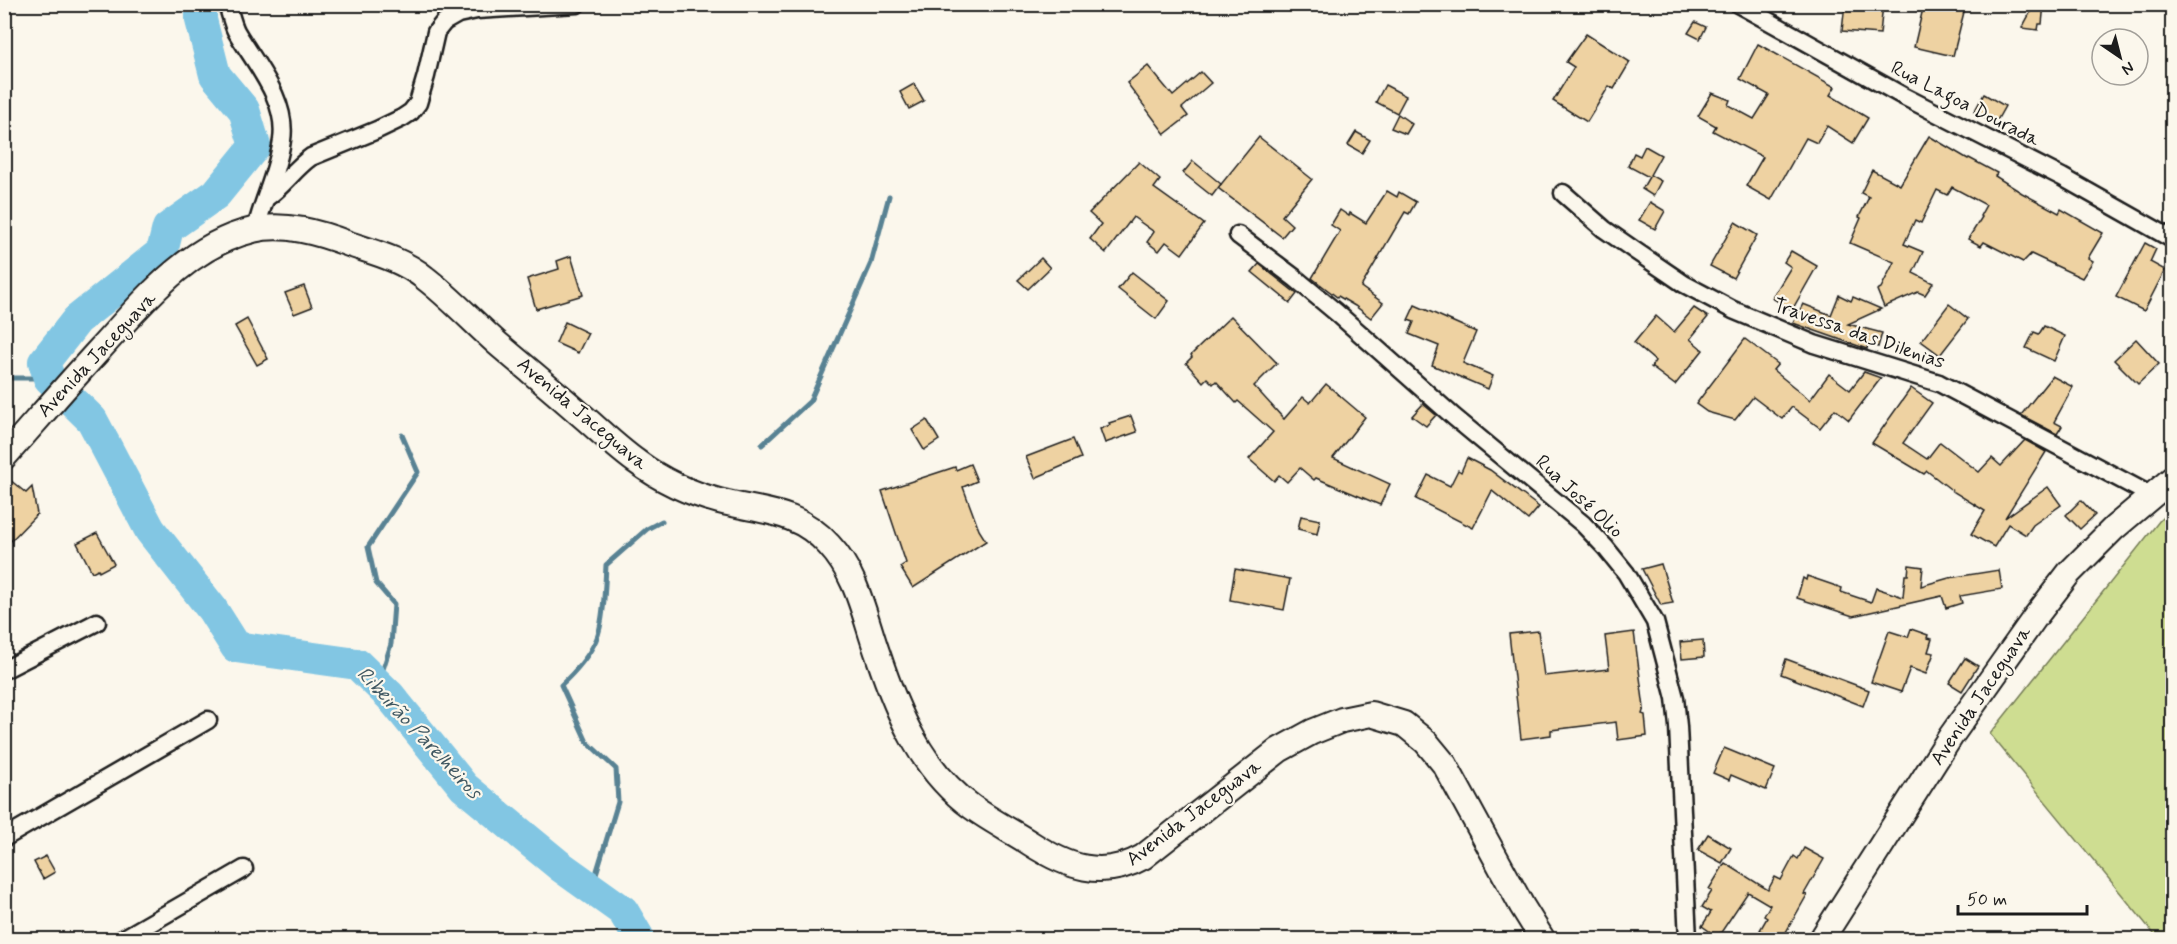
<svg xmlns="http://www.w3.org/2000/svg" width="2177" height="944" font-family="Mynerve,sans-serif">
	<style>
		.green { fill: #cedd91; stroke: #757c56; stroke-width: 1.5 }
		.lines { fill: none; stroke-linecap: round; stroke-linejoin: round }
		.stream { stroke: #598293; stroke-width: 5 }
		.river { stroke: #82c6e3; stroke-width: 32 }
		.building { fill: #eed2a2; stroke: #1c1c1c; stroke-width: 1.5 }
		.minor-casing { stroke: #1c1c1c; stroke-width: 21 }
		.secondary-casing { stroke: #1c1c1c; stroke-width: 28 }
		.minor { stroke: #fbf7ec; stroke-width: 16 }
		.secondary { stroke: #fbf7ec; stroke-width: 24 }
		.labels { text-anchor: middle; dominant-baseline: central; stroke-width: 4.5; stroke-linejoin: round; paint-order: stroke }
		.street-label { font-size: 20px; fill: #1c1c1c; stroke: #fbf7ec }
		.water-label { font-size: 21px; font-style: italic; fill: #405862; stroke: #fbf7ec }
	</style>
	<rect width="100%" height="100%" fill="#fbf7ec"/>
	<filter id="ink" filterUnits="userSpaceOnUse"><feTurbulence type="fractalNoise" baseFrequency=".0167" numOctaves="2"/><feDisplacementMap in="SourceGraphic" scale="12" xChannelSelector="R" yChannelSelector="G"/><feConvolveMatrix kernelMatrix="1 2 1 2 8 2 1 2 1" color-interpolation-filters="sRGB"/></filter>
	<g filter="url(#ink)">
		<path class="green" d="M2172,509v430l-13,1 -169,-206 170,-214z"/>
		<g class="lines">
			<g class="stream">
				<path d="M4,378h45"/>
				<path d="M762,445l48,-44 61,-138 18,-67"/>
				<path d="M378,685l13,-41 3,-40 -18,-21 -8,-36 50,-75 -16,-37"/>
				<path d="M592,887l26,-85 -2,-33 -29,-27 -26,-57c14,-13 27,-27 35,-45 8,-16 9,-56 10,-75l41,-36 15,-8"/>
			</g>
			<path class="river" d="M201,4v16l14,55 29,35 11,36 -39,48 -48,34 -6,24 -85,68 -33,42 5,16 43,42 58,110 62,79 24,38 121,17 33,32 74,91 96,79 63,45 17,29"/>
		</g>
		<g class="building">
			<path d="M1845,4h38l-3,30 -38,-3z"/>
			<path d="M1924,4h42l-13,52 -39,-9z"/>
			<path d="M2035,4h9l-2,20h-3l-1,6 -16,-2z"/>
			<path d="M1695,22l11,5 -6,12 -12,-6z"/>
			<path d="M1586,34l44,28 -16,27 -5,-3 -22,36 -34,-21 21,-34 -8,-5z"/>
			<path d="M1758,44l77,43 -5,8 38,23 -15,25 -26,-17 -10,17 -11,-5 -35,62 -25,-14 17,-29 -50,-26 3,-5 -18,-10 14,-23 18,7 -2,5 26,14 15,-24 -29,-16z"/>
			<path d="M1148,66l25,30 28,-24 10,11 -29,25 6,8 -23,18 -38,-51z"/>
			<path d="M914,84l10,17 -15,8 -9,-17z"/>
			<path d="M1385,85l21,11 -9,17 -21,-11z"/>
			<path d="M1984,94l21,12 -10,18 -21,-12z"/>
			<path d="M1398,114l14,10 -6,10 -15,-6z"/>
			<path d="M1356,132l14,8 -8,13 -14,-8z"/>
			<path d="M1929,136l39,23 1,-1 28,15 -2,3 27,17 37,20 2,-4 42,24 -15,25 5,3 -11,17 -51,-24 -8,8 -39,-20 -3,4 -13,-7 14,-22 -2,-1 6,-11 -34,-18 -5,8 -10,-5 -16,33 -6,-3 -11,24 19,8 -10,21 20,10 -8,12 -7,-3 -34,15 -7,-17 4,-2 13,-26 -44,-19 11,-25 -2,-1 10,-20 -8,-4 11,-23 28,15z"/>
			<path d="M1259,137l53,42 -30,37 10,9 -10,12 -64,-49z"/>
			<path d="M1645,146l16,9 -11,20 11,6 -8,15 -11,-7 7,-12 -21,-11 6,-13 6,3z"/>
			<path d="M1193,161l28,23 -9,12 -29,-23z"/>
			<path d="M1139,162l21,18 -6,8 50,36 -22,30 -16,-12 -7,9 -12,-9 7,-10 -21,-15 -27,36 -16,-14 11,-15 -12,-11z"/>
			<path d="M1387,191l10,6 2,-5 17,10 -7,12 -4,-2 -44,75 22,16 -12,15 -16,-12 -17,-10 -1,1 -25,-19 28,-47 -9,-6 9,-15 9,6 1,-3 16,10z"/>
			<path d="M1650,202l15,9 -10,18 -16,-9z"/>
			<path d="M1735,222l22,13 -24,43 -23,-12z"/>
			<path d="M2145,243l11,6 -6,13 15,8 -21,41 -28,-14z"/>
			<path d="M1791,251l26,15 -25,44 -20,-12 19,-31 -7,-5z"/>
			<path d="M571,256l12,39 -47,14 -9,-30 32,-10 -2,-8z"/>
			<path d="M1041,258l9,10 -22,21 -10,-9z"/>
			<path d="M1259,264l38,30 -7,9 -38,-31z"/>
			<path d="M1132,272l37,29 -13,18 -38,-30z"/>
			<path d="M304,286l8,21 -18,7 -9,-21z"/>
			<path d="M1839,295l12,6 2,-4 28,12 -33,15 34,9 -4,14 -10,-3 -1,5 -74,-26 10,-19 28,11z"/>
			<path d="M1949,304l19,15 -28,36 -19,-14z"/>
			<path d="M1415,305l61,27 -13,31 30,13 -5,13 -56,-24 7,-19 -30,-12 5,-12 -6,-2z"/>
			<path d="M1694,308l14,9 -18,22 13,11 -28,35 -24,-18 4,-6 -21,-18 22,-27 18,16z"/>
			<path d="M1231,316l46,47 -23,23 30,33 19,-22 7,6 16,-19 39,33 -32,41 57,26 -10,21 -64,-27 -2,2 -14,-12 -13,14 -8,-7 -5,6 -25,-22 24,-27 -35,-31 -2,2 -20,-22 -3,3 -6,-6 -4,4 -17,-19 6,-6 -1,-2z"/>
			<path d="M247,319l21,40 -11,6 -22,-39z"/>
			<path d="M565,322l23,11 -10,20 -22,-10z"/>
			<path d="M2044,326l21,10 -11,25 -28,-13 8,-16 5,2z"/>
			<path d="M1745,339l33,25 -5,6 37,30 19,-26 21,16 14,-18 17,6 -32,42 -14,-11 -15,19 -28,-21 -10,12 -29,-22 -18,23 -28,-8 -11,-8z"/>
			<path d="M2136,339l23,25 -21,20 -24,-24z"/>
			<path d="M2052,376l21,11 -19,35 8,4 -5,8 -36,-19z"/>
			<path d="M1911,388l21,15 -29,40 24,16 13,-17 39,30 13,-14 9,8 24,-26 21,12 -41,66 43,-31 13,18 -28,20 -7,10 -18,-11 -14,23 -23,-13 14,-23 -31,-19 -27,-21 -3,3 -52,-31z"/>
			<path d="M1423,404l13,11 -10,11 -14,-10z"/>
			<path d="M1131,416l6,16 -32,11 -5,-14 10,-4 -1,-2z"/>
			<path d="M927,420l12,20 -15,10 -12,-20z"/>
			<path d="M1073,439l8,19 -46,20 -9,-21z"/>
			<path d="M1467,458l23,12 49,37 -11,13 -36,-29 -19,37 -57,-29 12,-24 22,11 8,-16 3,2z"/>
			<path d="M970,464l7,17 -14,6 16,43 7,11 -73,47 -13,-21 6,-4 -24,-72 73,-24 1,3z"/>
			<path d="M4,475l22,18 6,-6 5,27 -33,34z"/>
			<path d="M2081,500l14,15 -15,14 -14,-14z"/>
			<path d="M1301,516l19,4 -3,14 -19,-5z"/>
			<path d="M97,533l17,31 -15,8 -1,-3 -6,3 -15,-29z"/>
			<path d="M1661,564l12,39 -12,2 -19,-36z"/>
			<path d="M1909,565l14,2 -2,19 28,-8 50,-8 3,19 -42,7 2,7 -16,5 -4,-12 -89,20 -56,-18 6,-20 3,2 1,-4 35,12 -1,4 30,10 5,-14 27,9 2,-22h3z"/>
			<path d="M1235,569l55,10 -6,31 -54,-10z"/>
			<path d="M1911,629l17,6 -1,3 5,1 -4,13 6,1 -8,21 -16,-6 -9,24 -30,-10 18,-51 19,6z"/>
			<path d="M1538,631l6,45 65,-7 -4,-33 29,-4 10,76 -2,6 3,1 2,21 -29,4 -2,-18 -65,8v5l-30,4 -12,-105z"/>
			<path d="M1703,640l1,17 -22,2 -2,-17z"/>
			<path d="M1965,658l13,8 -16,25 -13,-8z"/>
			<path d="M1786,659l83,31 -6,16 -82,-32z"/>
			<path d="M1724,748l51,21 -9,21 -35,-15 -2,5 -16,-7z"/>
			<path d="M1708,834l23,14 -9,15 -24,-13z"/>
			<path d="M1804,848l20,11 -20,35 3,1 -25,44h-6l-16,-9 7,-12 -3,-2 6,-11 -22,-13 -30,45 -16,-11 9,-14 -9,-5 10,-16 -3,-2 16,-26 43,27 7,-13 6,3 13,-24 4,3z"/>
			<path d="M46,856l9,16 -12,7 -9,-17z"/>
		</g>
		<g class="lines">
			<defs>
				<g id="minor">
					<path d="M227,4c3,9 5,19 9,27 19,33 52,69 46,109 -4,31 -19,59 -26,89"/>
					<path d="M1738,4l165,92 159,81 110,62"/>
					<path d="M1563,193l41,36 33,23 47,32 49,26 81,34 125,39 213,113"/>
					<path d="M266,198c17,-11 28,-29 45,-41l66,-27 25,-12 9,-6 7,-9 8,-27 10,-44 8,-10 14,-8 19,-4 100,-6"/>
					<path d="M1238,235l57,43 42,35 117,104 129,107 22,23 21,26 29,49 20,76 3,28 10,214"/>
					<path d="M4,670l93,-48"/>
					<path d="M4,838l204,-118"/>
					<path d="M121,940l123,-71"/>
				</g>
				<g id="secondary">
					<path d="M4,457c32,-36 63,-72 96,-108 43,-47 88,-104 153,-119 31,-8 67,3 96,14 27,9 54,16 76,34 26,20 48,44 73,66 27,23 54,45 81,69 19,16 37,34 58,49 24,18 52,31 82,39 41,11 78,8 110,44 29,31 35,71 49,110 19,57 43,115 94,152 18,13 39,24 58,36 37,24 72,37 113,14l136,-107 33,-18 30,-12 29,-6 33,10 22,18 19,23 77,141 21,34"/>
					<path d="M1821,940l130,-204 85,-120 33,-43 45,-45 58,-49"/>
				</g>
			</defs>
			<use href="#minor" class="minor-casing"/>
			<use href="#secondary" class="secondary-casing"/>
			<use href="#minor" class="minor"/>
			<use href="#secondary" class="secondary"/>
		</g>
	</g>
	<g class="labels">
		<g class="street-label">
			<text transform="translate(1965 104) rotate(27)">Rua Lagoa Dourada</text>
			<text transform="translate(1859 334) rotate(19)">Travessa das Dilenias</text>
			<text transform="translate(97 355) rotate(-47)">Avenida Jaceguava</text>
			<text transform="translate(582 414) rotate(40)">Avenida Jaceguava</text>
			<text transform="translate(1579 497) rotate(43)">Rua José Olio</text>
			<text transform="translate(1981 696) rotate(-56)">Avenida Jaceguava</text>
			<text transform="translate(1194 813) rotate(-37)">Avenida Jaceguava</text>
		</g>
		<g class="water-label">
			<text transform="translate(419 733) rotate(47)">Ribeirão Parelheiros</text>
		</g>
	</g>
	<rect width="2177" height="944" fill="none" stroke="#fbf7ec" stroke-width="24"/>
	<rect x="12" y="12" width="2153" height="920" fill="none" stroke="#1c1c1c" stroke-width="2" filter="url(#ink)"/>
	<g transform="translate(2120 57) rotate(145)"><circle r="28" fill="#fbf7ec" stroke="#a29f99" stroke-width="1.5"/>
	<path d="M0-4.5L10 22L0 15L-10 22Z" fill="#1c1c1c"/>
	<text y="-9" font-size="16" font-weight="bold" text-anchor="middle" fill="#1c1c1c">N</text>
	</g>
	<path d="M1958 905v9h129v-9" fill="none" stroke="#1c1c1c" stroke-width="3"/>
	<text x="1967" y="905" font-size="18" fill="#1c1c1c" stroke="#fbf7ec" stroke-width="4.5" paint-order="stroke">50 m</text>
</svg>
